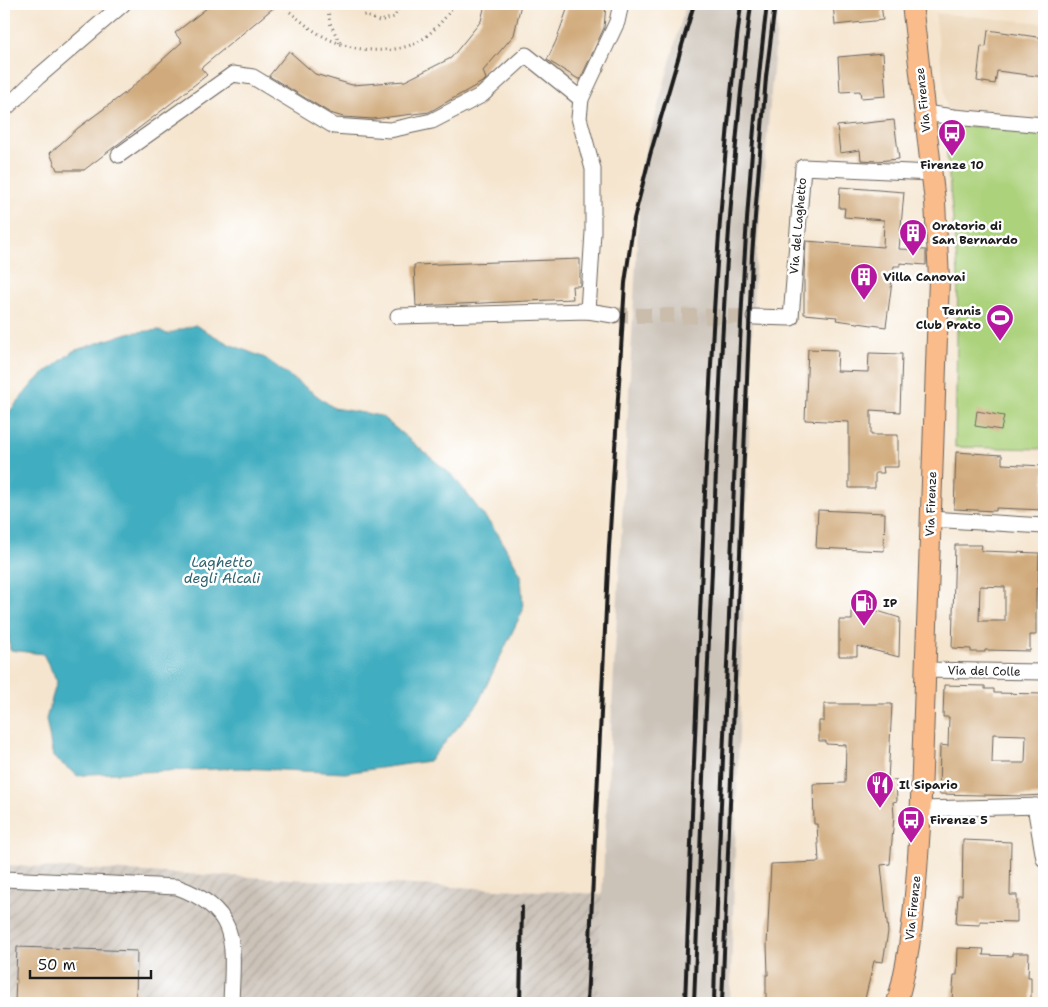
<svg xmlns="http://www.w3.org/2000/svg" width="1048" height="1007" font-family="'Shantell Sans',sans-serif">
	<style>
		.built { fill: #ecd7ba }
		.industrial { fill: url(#industrial-furrows) }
		.railway { fill: #cbc2b8 }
		.pitch { fill: #acd27c; stroke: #64774c }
		.water { fill: #41adc0; stroke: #2e646e }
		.building { fill: #d0aa7c; fill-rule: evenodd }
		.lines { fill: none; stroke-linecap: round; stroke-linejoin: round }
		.minor-tunnel { stroke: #cabdab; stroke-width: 15; stroke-dasharray: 15 8; stroke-linecap: butt }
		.minor-casing { stroke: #68625b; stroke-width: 17 }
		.major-casing { stroke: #68625b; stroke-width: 22 }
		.path { stroke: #68625b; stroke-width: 3; stroke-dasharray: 1 4; stroke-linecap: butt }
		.minor { stroke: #fff; stroke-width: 15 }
		.major { stroke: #fabc8b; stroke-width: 20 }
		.rail { stroke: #1c1c1c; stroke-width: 4 }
		.labels { text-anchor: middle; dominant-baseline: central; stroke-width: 5; stroke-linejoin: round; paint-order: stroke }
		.street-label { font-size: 12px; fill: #1c1c1c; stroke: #fff }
		.poi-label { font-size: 12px; font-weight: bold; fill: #1c1c1c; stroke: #fff; text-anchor: start }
		.water-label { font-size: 14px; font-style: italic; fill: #2e646e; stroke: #fff }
	</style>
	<defs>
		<pattern id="industrial-furrows" width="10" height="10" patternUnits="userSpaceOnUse" patternTransform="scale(1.25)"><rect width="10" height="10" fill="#cbc2b8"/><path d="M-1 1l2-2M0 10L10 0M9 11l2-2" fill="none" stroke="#aea69e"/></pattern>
	</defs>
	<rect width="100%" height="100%" fill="#fff"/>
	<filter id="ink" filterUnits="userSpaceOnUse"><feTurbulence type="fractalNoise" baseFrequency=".02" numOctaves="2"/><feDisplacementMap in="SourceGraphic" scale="10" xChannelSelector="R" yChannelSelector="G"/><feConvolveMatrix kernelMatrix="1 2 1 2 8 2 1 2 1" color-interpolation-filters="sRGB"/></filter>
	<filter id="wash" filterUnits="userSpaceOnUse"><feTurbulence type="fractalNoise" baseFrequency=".0096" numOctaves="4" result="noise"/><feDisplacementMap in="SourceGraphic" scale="20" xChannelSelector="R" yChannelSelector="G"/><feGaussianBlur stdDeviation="1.12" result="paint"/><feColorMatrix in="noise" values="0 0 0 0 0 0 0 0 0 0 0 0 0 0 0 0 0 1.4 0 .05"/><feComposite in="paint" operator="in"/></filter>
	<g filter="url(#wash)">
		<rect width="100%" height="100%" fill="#f5e5cf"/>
		<path class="built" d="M935,13l109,10v97l-97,-10z"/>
		<path class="industrial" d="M4,865l598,29 -4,109h-594z"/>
		<path class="railway" d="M686,4h93l-25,277 -24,722h-132l4,-109 39,-726z"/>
		<path class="pitch" d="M944,124l100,8v317l-89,-2 3,-173z"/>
		<path class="water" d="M195,325l34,19 36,14 69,50 47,8 73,61 44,57 23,41 2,35 -46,95 -48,56 -84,12 -104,-5 -150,6 -13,2 -25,-19 -7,-38 11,-38 -14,-27 -33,-4 -3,-32 -3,-2v-198l31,-37 38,-30 55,-18 31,-3 8,4z"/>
		<g id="blocks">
			<g class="building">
				<path d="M212,4h66l-77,64 6,7 -47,37 -76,58h-27l-7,-17 28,-25 51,-38 53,-48 -7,-9z"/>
				<path d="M485,4h36l-7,31 -31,36 3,8 -2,2 -55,31 -56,7 -30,-2 -13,-4 -61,-37 20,-25 26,23 37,11 53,-4 46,-23 30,-37z"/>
				<path d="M569,4h37l-2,24 -24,52 -33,-20 9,-19z"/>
				<path d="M833,4h48l2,16 -48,5z"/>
				<path d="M988,30l56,8v39l-47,-6 -2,13 -18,-3 4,-35 5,1z"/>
				<path d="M883,53l3,43 -25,2 -1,-7 -20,1 -2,-35z"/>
				<path d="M894,120l5,39 -22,2 -16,-1 -1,-10 -20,3 -3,-27z"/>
				<path d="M840,187l64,5 -5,57 27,1v15l-26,-2v3h-6l-8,61 -50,-7 1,-3 -33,-3v-40l2,-33 77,6 1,-27 -40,-3 1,-9h-6z"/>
				<path d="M580,259v27h-8l1,13 -157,7 -2,-41z"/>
				<path d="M808,349l30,1 -1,21 31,1 1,-19 33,1 -2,58 -29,-2v25h27v32h-15l1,6h-9v15h-26v-66l-44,-2z"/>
				<path d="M977,411l27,5 -3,14 -26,-4z"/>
				<path d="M956,452l46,3v9l42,2v44l-48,-2v3l-42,-2z"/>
				<path d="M818,510l67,3 -1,38 -68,-3z"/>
				<path d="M955,545h27l-1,6 58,2 -1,36 -2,-1v47h-6v16l-45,-1v2h-14v-3l-19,-1zM980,586l25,1v34h-26z"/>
				<path d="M852,603l48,15 -1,39 -42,-11v10h-18v-36h13z"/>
				<path d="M944,685l41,1v3h9v4l50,1v101l-20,1 -85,-2 1,-49 8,1 1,-29h-6zM993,734l33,1 -1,28h-33z"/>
				<path d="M824,704h68l-4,77 8,-1 1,21 -4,1 1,14 -4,48 -9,1 7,67 -5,30 -9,-1 -10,42h-98v-28h2l-1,-31 4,-80 48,-2 -2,-38h-3l-1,-40 32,-1 1,-38 -20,-1v-3h-7v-20h5z"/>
				<path d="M963,840l48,2 -1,53h7v27l-37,-1v4l-24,-1 2,-29h4z"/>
				<path d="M17,947l120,4 -1,52h-121z"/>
				<path d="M958,948l26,1 -1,6 29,1v-3h17l-1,24h3v25l-79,-2 2,-25h3z"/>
			</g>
		</g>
	</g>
	<g filter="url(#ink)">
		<use href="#blocks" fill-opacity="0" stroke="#68625b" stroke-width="1"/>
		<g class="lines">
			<path class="minor-tunnel" d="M613,315l141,2"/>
			<defs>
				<g id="minor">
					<path d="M4,110l34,-33 85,-73"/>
					<path d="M924,113l30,4 90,8"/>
					<path d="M119,155l114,-81 20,3 81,49 56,4 42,-9 50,-26 44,-40 55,44"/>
					<path d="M588,311l5,-79v-63l-14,-51 2,-19 36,-77 4,-18"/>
					<path d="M398,316l190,-5 25,4"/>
					<path d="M754,317l37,1 12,-151 129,6"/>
					<path d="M930,519l114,7"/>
					<path d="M924,670l120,2"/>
					<path d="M1035,806l9,53"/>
					<path d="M920,809l124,-3"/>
					<path d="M4,879l173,8c64,23 56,58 54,116"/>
				</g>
				<path id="major" d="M897,1003c16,-57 19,-117 23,-176l19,-548 -4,-77 -23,-198"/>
			</defs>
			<use href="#minor" class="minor-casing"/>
			<use href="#major" class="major-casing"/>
			<g class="path">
				<path d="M327,4l3,19 10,20"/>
				<path d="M290,12c10,8 20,17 31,23 26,15 61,20 90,10 15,-4 36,-28 44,-41"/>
				<path d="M364,15l15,6 16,-4 5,-13"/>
			</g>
			<use href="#minor" class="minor"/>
			<use href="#major" class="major"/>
			<g class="rail">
				<path d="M520,1003l2,-96"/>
				<path d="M587,1003l22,-456 16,-264 9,-64 16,-64 44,-151"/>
				<path d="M685,1003c6,-162 12,-325 19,-487 7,-171 16,-342 37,-512"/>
				<path d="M694,1003c6,-152 12,-305 19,-457 7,-181 15,-362 38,-542"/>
				<path d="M714,1003c3,-129 10,-258 15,-387 8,-204 13,-409 38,-612"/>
				<path d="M722,1003l30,-748 14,-178 9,-73"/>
			</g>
		</g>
	</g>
	<defs>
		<symbol id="bus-pin" viewBox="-11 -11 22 30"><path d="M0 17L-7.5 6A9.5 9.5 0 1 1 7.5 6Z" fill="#b5179e" stroke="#fff"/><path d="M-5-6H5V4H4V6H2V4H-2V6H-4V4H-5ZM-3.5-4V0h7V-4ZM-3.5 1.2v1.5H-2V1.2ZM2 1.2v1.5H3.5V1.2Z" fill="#fff"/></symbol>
		<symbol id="building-pin" viewBox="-11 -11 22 30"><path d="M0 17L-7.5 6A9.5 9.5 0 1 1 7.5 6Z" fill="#b5179e" stroke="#fff"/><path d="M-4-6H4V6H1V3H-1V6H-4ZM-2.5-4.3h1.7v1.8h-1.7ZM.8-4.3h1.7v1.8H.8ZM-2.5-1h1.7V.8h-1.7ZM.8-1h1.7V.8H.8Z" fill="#fff"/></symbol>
		<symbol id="stadium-pin" viewBox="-11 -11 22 30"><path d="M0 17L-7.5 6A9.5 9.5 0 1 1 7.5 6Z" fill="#b5179e" stroke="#fff"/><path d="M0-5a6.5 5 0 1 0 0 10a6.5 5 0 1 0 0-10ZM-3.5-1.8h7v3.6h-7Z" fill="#fff"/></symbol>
		<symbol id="fuel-pin" viewBox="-11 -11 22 30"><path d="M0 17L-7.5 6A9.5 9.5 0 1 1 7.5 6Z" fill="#b5179e" stroke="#fff"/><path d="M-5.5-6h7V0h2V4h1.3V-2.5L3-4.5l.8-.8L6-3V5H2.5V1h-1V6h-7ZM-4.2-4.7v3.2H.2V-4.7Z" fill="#fff"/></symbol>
		<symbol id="restaurant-pin" viewBox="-11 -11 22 30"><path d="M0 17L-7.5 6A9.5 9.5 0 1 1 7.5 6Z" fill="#b5179e" stroke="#fff"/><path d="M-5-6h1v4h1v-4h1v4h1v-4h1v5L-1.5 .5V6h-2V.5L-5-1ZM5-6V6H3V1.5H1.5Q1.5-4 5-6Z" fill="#fff"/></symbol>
	</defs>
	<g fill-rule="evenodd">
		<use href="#bus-pin" x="936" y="117" width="32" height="43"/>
		<use href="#building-pin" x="897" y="217" width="32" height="43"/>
		<use href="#building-pin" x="848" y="261" width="32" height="43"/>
		<use href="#stadium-pin" x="984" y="302" width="32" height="43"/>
		<use href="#fuel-pin" x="848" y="587" width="32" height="43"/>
		<use href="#restaurant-pin" x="864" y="769" width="32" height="43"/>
		<use href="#bus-pin" x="895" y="804" width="32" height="43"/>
	</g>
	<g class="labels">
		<g class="street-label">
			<text transform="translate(923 100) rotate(-96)">Via Firenze</text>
			<text transform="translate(798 226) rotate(-85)">Via del Laghetto</text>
			<text transform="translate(931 504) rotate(-88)">Via Firenze</text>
			<text transform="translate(984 671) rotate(1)">Via del Colle</text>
			<text transform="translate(913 908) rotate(-84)">Via Firenze</text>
		</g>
		<g class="poi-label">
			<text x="952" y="165" text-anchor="middle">Firenze 10</text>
			<text x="932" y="226">Oratorio di<tspan x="932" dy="14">San Bernardo</tspan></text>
			<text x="883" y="277">Villa Canovai</text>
			<text x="981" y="311" text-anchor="end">Tennis<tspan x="981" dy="14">Club Prato</tspan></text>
			<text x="883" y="603">IP</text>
			<text x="899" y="785">Il Sipario</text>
			<text x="930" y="820">Firenze 5</text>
		</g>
		<g class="water-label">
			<text x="222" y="562">Laghetto<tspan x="222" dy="16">degli Alcali</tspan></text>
		</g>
	</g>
	<rect width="1048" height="1007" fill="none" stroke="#fff" stroke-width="20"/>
	<path d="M30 970v8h121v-8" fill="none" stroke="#1c1c1c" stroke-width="2.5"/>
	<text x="38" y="970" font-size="15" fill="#1c1c1c" stroke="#ffffff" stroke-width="4" paint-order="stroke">50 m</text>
</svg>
